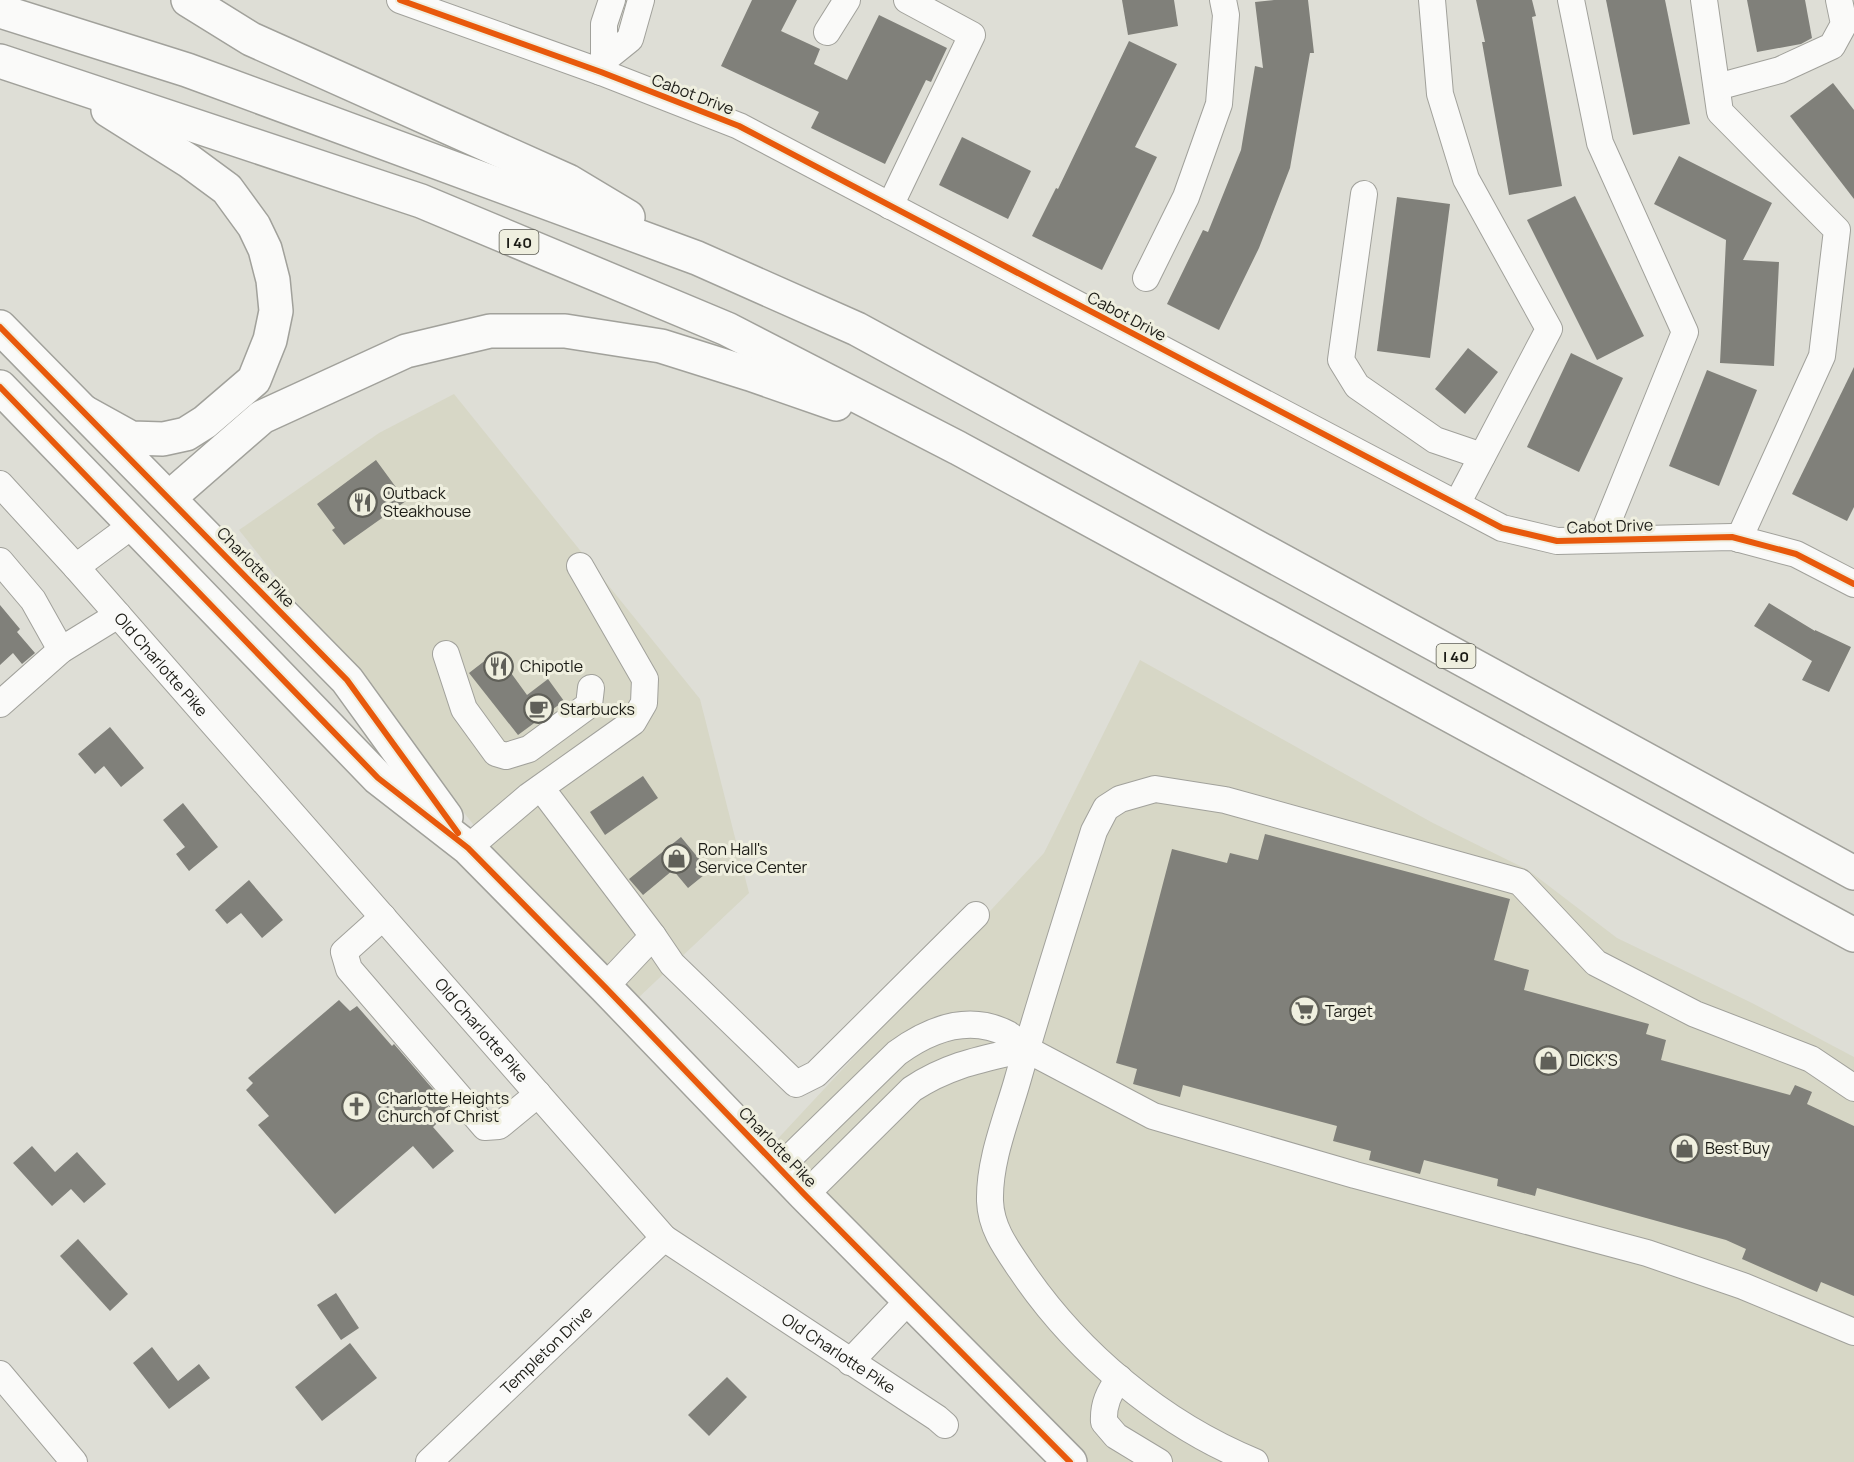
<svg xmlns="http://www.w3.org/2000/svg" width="1854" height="1462" font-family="Manrope,sans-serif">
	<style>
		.built { fill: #d7d7c6 }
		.building { fill: #80807a }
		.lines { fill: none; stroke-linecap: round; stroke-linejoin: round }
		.minor-casing { stroke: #a1a19b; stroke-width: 28 }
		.major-casing { stroke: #a1a19b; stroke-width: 36 }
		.highway-casing { stroke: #a1a19b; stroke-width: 36 }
		.minor { stroke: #fafaf9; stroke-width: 26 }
		.major { stroke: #fafaf9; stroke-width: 33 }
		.highway { stroke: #fafaf9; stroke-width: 33 }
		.cycleway-casing { stroke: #efefdf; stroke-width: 10 }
		.cycleway { stroke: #e8590c; stroke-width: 6 }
		.labels { text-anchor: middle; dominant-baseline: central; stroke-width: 6; stroke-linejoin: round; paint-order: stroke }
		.shield { fill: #efefdf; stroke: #5b5b52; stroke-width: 1.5 }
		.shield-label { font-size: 15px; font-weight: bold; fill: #1c1c16 }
		.street-label { font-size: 16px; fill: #1c1c16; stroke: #efefdf }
		.poi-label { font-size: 16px; fill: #1c1c16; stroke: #efefdf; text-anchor: start }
	</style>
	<rect width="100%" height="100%" fill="#deded6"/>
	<g class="built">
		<path d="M454,394l246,305 49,194 -112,106 -137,-141 -261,-328 140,-97z"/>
		<path d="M1140,660l293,163 95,47 89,68 135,65 102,54v405h-772l-311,-316 273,-293z"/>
	</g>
	<g class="building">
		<path d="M752,0h45l-16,31 39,18 -6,15 33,16 32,-65 68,33 -16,34 -5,-2 -41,84 -74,-36 8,-16 -98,-46z"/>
		<path d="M1122,0h52l4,26 -50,9z"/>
		<path d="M1274,0h34l6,53h-4l-20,115 -31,80 -40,82 -52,-26 36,-74 5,2 33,-82 14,-84 8,2 -8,-66z"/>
		<path d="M1476,0h56l4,16 -4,1 30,169 -53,9 -27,-153h3z"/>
		<path d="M1606,0h59l25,124 -57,11z"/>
		<path d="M1747,0h58l7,38 -11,6 -44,8z"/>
		<path d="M1129,41l48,23 -42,83 22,10 -55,113 -70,-34 24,-48 2,1z"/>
		<path d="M1833,83l21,27v89l-64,-83z"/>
		<path d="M962,137l69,34 -23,48 -69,-34z"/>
		<path d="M1679,156l93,47 -29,57 36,2 -5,104 -54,-3 6,-123 -72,-36z"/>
		<path d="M1575,196l69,140 -47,24 -70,-140z"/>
		<path d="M1397,197l53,7 -20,154 -53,-7z"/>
		<path d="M1468,348l30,24 -33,42 -30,-25z"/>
		<path d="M1571,353l52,25 -44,94 -52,-25z"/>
		<path d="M1854,367v140l-7,14 -55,-27z"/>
		<path d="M1707,370l50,20 -38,96 -50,-20z"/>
		<path d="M376,460l30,41 -62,44 -12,-15 3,-2 -18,-24z"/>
		<path d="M1769,603l46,28v-1l36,17 -22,45 -27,-12 10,-19 -58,-35z"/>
		<path d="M0,605l20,24 -3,3 18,21 -13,11 -9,-11 -13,12z"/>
		<path d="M496,652l31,43 21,-16 16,22 -46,34 -49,-62z"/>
		<path d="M110,727l34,41 -23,19 -17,-21 -9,8 -17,-20z"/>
		<path d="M643,776l15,22 -53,37 -15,-23z"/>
		<path d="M183,803l35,44 -29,24 -13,-17 9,-7 -22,-27z"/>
		<path d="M1265,834l245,65 -16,61 35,10 -5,20 125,34 -3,10 20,6 -5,20 129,35 5,-10 17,7 -5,12 47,22v170l-33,-14 -4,10 -75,-33 4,-10 -20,-9 -189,-52 -2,8 -38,-10 1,-7 -74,-19 -4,14 -51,-14 2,-9 -38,-10 4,-15 -154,-41 -3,12 -47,-13 4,-15 -21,-6 56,-214 55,14 3,-10 28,7z"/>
		<path d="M681,837l28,34 -21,17 -15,-18 -30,25 -14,-16z"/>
		<path d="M249,880l34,40 -21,18 -21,-25 -14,11 -12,-14z"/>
		<path d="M339,1000l11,11 7,-5 35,40 2,-2 57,66 -18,17 21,24 -21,18 -20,-23 -78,68 -77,-89 11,-9 -23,-26 7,-7 -5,-5z"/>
		<path d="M32,1146l23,26 22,-20 29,32 -22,19 -13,-14 -19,17 -39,-43z"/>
		<path d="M78,1239l50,55 -18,17 -50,-55z"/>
		<path d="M336,1293l23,35 -18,12 -24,-35z"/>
		<path d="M350,1343l27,35 -55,43 -27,-34z"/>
		<path d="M152,1347l26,34 21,-17 11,14 -41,31 -36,-46z"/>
		<path d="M727,1377l20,20 -38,39 -21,-21z"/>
	</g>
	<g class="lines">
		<defs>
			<g id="minor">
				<path d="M400,0l201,72 138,54 763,402 55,13 175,-4 64,17 58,30"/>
				<path d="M1432,0l8,94 26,85 83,150 -92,175"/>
				<path d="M1571,0l29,143 85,189 -84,207"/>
				<path d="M1704,0l16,112 117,118 -15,126 -83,183"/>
				<path d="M827,32l20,-32"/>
				<path d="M604,60l26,-21 11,-39"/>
				<path d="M601,72l3,-12v-36l8,-24"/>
				<path d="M1717,87l63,-17 52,-24 12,-22 -5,-24"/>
				<path d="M1364,194l-23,166 16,26 78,54 47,16"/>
				<path d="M890,206l82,-171 -65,-35"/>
				<path d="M1146,278l40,-81 33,-93 7,-89 -3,-15"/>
				<path id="s1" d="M0,484l76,83 588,671 273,180 8,7"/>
				<path d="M0,561l33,39 28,50"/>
				<path d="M76,567l58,-43"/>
				<path d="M446,654l18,55 32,44 10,3 23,-7 60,-44 2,-17"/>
				<path d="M0,704l61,-54 57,-35"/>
				<path d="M541,788l112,148 -48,51"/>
				<path d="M468,848l61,-52 104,-74 11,-19 1,-24 -65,-113"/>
				<path d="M383,917l-39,35 5,17 136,158 14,-1 39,-32"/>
				<path d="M653,936l19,28 124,120 20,-10 160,-159"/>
				<path d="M780,1167l117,-114c33,-24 72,-39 111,-19 6,4 12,10 18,15l127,67 202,59 292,78 96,33 111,46"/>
				<path d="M805,1195l107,-106c38,-25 71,-30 114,-40"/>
				<path d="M850,1362l59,-62"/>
				<path d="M0,1374l74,88"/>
				<path d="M1119,1378c-10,15 -16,26 -15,44l12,14 43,26"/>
				<path id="s2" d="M429,1462l235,-224"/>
				<path d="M1255,1462c-93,-38 -178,-109 -234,-192 -15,-22 -30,-42 -31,-69 -1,-40 16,-81 27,-119 24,-84 51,-168 77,-251l12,-23 14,-9 35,-10 70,11 295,82 76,81 99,51 116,45 43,29"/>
			</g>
			<g id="major">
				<path d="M0,327l347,353 99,137"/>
				<path d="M0,387l378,391 90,70 137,139 200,208 265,267"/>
			</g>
			<g id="highway">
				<path d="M188,0l63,39 317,142 60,36"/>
				<path d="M0,11l187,59 510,188 160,71 997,544"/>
				<path d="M0,61l421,140 306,128 231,119 896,487"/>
				<path d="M84,412l47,26 32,1 23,-5 19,-12 49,-42 16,-40 6,-29 -3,-31 -8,-31 -11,-23 -27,-37 -38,-28 -81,-51"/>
				<path d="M169,498l93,-81 144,-66 84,-20h75l96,15 89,28 86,30"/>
			</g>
		</defs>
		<use href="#minor" class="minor-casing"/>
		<use href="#major" class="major-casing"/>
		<use href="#highway" class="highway-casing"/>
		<use href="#minor" class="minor"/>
		<use href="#major" class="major"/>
		<use href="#highway" class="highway"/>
		<defs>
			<g id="cycleway">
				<path d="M400,0l201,72 138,54 763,402 55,13 175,-4 64,17 58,30"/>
				<path d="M0,327l347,353 111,153"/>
				<path d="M0,387l378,391 90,70 137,139 200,208 265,267"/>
			</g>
		</defs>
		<use href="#cycleway" class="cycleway-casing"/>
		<use href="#cycleway" class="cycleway"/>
	</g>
	<defs>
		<symbol id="restaurant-ring" viewBox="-11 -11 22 22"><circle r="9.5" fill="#efefdf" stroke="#606059" stroke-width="1.5"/><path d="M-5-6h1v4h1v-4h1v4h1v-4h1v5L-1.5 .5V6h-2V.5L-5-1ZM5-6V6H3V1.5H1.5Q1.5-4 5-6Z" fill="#606059"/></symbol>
		<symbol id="cafe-ring" viewBox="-11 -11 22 22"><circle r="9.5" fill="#efefdf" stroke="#606059" stroke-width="1.5"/><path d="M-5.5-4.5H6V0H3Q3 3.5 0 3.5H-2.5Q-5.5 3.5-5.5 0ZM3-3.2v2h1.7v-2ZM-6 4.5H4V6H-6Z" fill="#606059"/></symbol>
		<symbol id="shop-ring" viewBox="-11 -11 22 22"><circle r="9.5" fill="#efefdf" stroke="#606059" stroke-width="1.5"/><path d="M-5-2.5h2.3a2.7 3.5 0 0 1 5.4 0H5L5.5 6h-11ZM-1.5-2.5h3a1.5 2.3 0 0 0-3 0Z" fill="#606059"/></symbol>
		<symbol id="supermarket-ring" viewBox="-11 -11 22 22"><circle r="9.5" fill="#efefdf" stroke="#606059" stroke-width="1.5"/><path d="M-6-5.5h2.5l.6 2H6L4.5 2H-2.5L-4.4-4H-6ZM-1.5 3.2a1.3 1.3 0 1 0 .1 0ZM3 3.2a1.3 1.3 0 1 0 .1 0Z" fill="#606059"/></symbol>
		<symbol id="church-ring" viewBox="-11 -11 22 22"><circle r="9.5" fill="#efefdf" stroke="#606059" stroke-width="1.5"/><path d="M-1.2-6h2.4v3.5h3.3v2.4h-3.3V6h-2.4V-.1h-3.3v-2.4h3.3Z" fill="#606059"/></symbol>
	</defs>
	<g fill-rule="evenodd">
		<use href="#restaurant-ring" x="346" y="486" width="33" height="33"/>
		<use href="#restaurant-ring" x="482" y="650" width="33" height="33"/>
		<use href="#cafe-ring" x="522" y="692" width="33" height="33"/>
		<use href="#shop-ring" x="660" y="842" width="33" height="33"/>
		<use href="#supermarket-ring" x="1288" y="994" width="33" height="33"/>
		<use href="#shop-ring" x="1532" y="1044" width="33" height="33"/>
		<use href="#church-ring" x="340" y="1090" width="33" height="33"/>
		<use href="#shop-ring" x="1668" y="1132" width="33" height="33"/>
	</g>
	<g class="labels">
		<g class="shield">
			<rect x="499.5" y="230" width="39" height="24" rx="4.5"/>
			<rect x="1436.5" y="644" width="39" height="24" rx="4.5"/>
		</g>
		<g class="shield-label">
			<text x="519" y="242">I 40</text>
			<text x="1456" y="656">I 40</text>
		</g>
		<g class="street-label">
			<text transform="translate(693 94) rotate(21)">Cabot Drive</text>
			<text transform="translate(1127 316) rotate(28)">Cabot Drive</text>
			<text transform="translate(1610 526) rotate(-2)">Cabot Drive</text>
			<text transform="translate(256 567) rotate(46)">Charlotte Pike</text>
			<text stroke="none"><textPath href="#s1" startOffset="242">Old Charlotte Pike</textPath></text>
			<text stroke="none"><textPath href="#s1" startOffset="728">Old Charlotte Pike</textPath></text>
			<text transform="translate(778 1147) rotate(46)">Charlotte Pike</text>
			<text stroke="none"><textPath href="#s2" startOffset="162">Templeton Drive</textPath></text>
			<text stroke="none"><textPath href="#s1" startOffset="1214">Old Charlotte Pike</textPath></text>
		</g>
		<g class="poi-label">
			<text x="383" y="493">Outback<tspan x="383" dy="18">Steakhouse</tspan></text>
			<text x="520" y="666">Chipotle</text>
			<text x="560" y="709">Starbucks</text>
			<text x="698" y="849">Ron Hall's<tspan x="698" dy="18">Service Center</tspan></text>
			<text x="1325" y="1011">Target</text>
			<text x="1569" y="1060">DICK’S</text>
			<text x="378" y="1098">Charlotte Heights<tspan x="378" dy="18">Church of Christ</tspan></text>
			<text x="1705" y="1148">Best Buy</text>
		</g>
	</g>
</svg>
